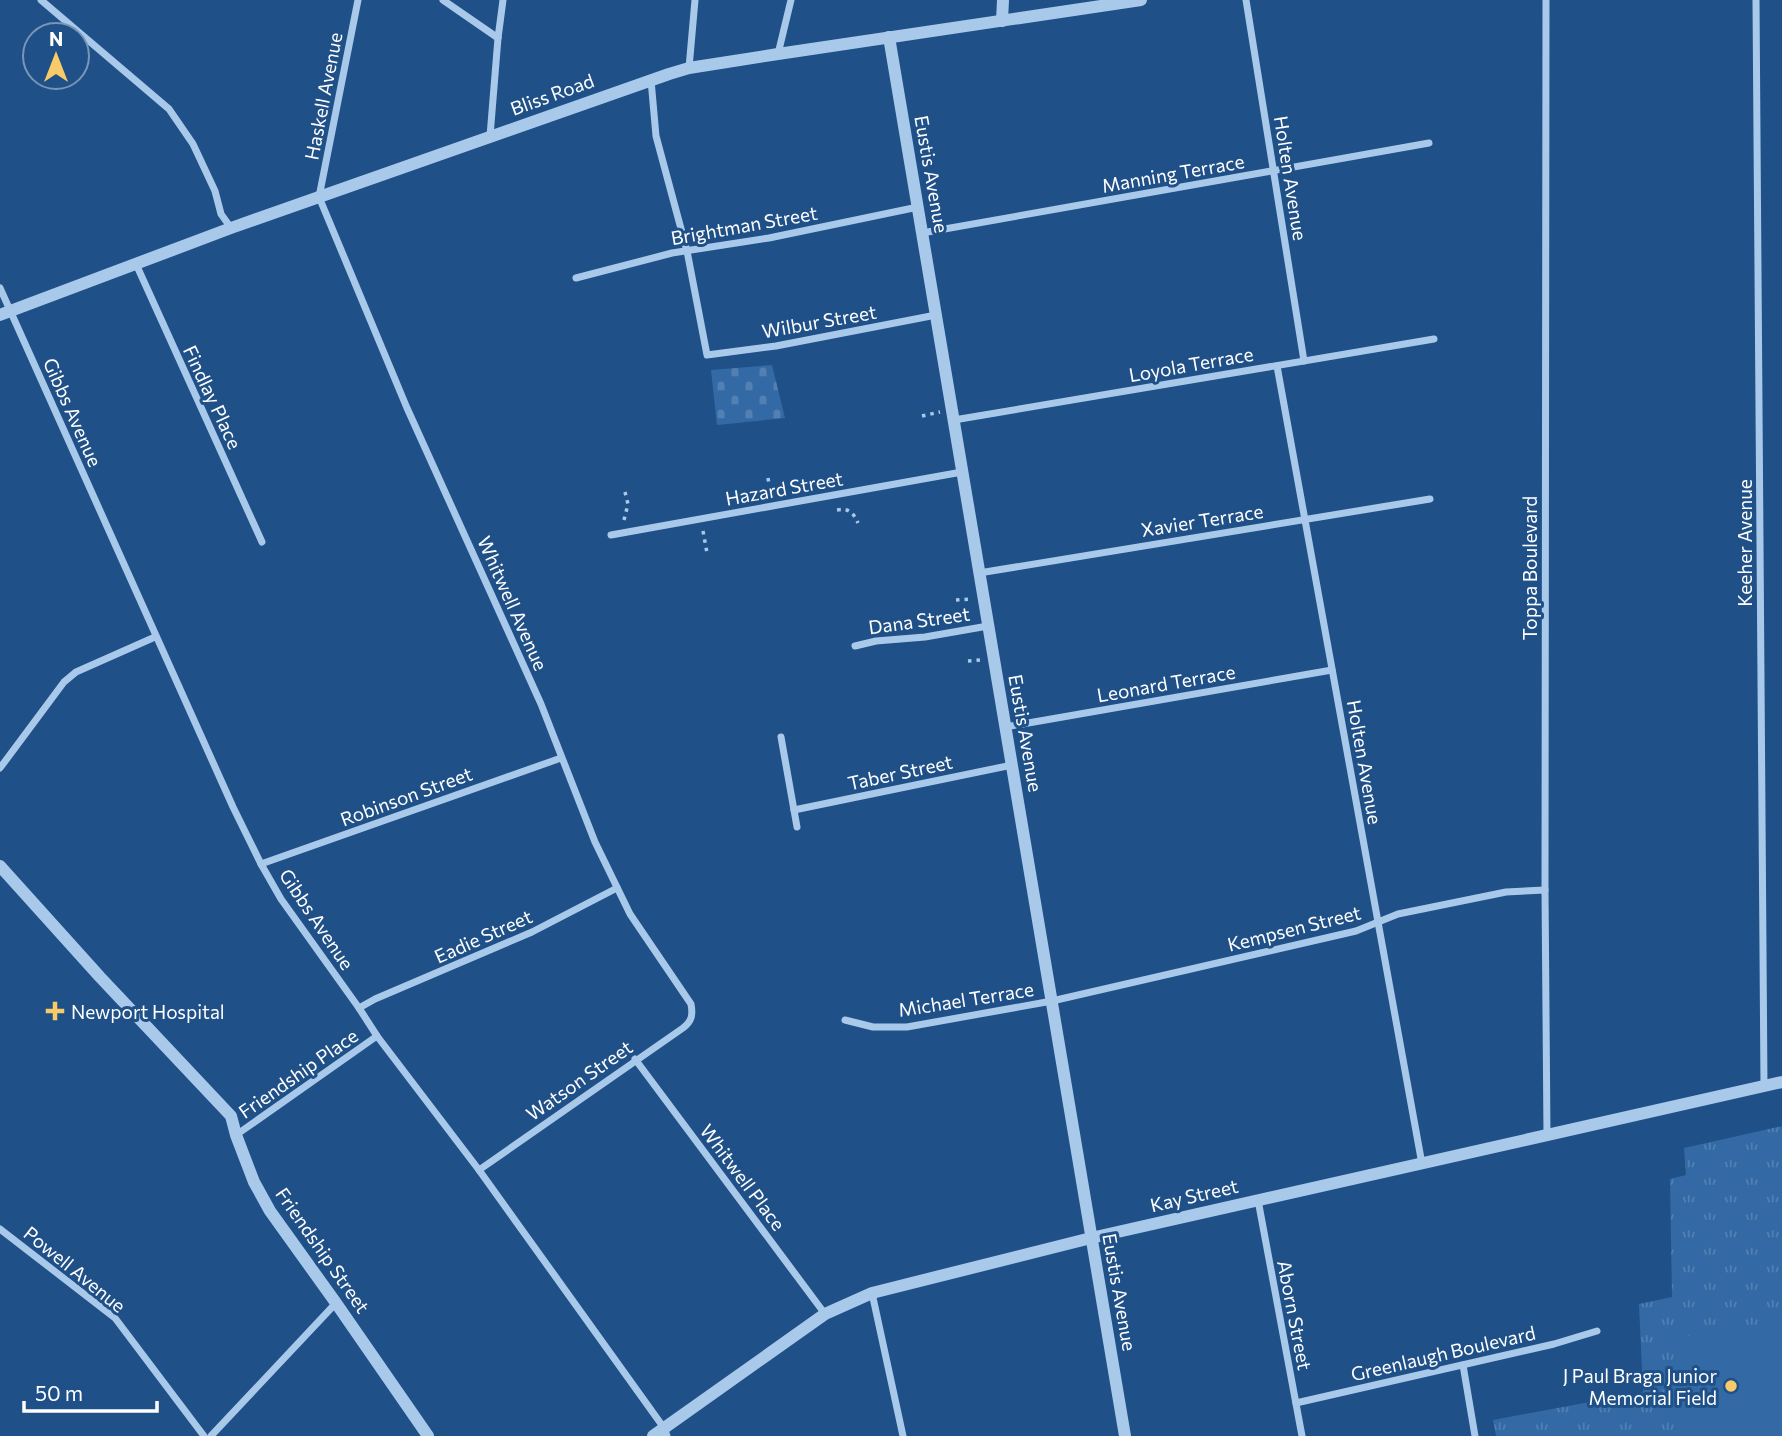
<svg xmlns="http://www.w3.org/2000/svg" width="1782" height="1436" font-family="Commissioner,sans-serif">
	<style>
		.grass { fill: url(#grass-tufts) }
		.cemetery { fill: url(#cemetery-stones) }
		.pitch { fill: #336aa5 }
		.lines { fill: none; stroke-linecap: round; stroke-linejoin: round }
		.path { stroke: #a9c9eb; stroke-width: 3.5; stroke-dasharray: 3.5 5; stroke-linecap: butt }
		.minor { stroke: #a9c9eb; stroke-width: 7 }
		.tertiary { stroke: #a9c9eb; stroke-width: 12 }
		.poi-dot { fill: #f9ca69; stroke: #1f5087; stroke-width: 2.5 }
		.labels { text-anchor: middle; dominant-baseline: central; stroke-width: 6; stroke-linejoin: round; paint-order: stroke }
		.street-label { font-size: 19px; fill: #fff; stroke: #1f5087 }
		.poi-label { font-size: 19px; fill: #fff; stroke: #1f5087; text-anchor: start }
	</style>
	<defs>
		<pattern id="grass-tufts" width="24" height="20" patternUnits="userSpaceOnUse" patternTransform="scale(1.75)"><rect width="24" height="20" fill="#336aa5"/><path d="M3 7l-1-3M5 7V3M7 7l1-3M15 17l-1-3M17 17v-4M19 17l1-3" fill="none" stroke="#5280b2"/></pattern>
		<pattern id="cemetery-stones" width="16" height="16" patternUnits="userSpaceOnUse" patternTransform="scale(1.75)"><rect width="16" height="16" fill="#336aa5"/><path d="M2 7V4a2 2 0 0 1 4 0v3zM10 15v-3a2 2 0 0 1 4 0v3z" fill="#5280b2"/></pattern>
	</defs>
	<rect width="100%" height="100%" fill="#1f5087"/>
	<path class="grass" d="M1782,1126v310h-286l-3,-16 150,-28 -4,-88 33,-7 -2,-118 16,-4 -2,-27z"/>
	<path class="cemetery" d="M772,365l13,53 -68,7 -6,-55z"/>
	<path class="pitch" d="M1782,1334v102h-102l1,-100z"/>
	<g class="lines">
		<g class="path">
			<path d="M922,416l18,-4"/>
			<path d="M768,478l3,19"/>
			<path d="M837,510c12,-2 16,2 21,13"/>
			<path d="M624,520l4,-16 -3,-12"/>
			<path d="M703,531l4,22"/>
			<path d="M956,600l15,-1"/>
			<path d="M928,614l2,12"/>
			<path d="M968,661l12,-1"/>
		</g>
		<g class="minor">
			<path d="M41,0l128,109 24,35 22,47 6,23 10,14"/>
			<path d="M358,0l-39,197 88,211 134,296 54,138 35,72 61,90c2,11 1,17 -8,24l-204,142"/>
			<path d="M443,0l55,38"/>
			<path d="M1246,0l58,361"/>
			<path d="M1546,0l-1,890 2,246"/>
			<path d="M1756,0l8,1086"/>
			<path d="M778,54l13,-54"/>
			<path d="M689,68l6,-68"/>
			<path d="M651,80l5,56 31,115 20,104 69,-9 160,-31"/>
			<path d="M490,136l8,-98 5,-38"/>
			<path d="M922,233l507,-90"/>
			<path d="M136,264l126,278"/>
			<path d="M576,278l96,-25 97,-15 149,-31"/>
			<path d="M0,288l233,519 28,57 20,35 78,109 18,28 102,134 185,258 3,8"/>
			<path d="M1277,366l145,798"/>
			<path d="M954,420l480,-81"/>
			<path d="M611,535l351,-63"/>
			<path d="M979,573l451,-74"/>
			<path d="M855,646l21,-5 49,-4 63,-11"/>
			<path d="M1005,727l327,-57"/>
			<path d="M781,737l16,90"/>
			<path d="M0,768l64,-86 12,-10 79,-35"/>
			<path d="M794,810l218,-45"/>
			<path d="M261,864l300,-106"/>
			<path d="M359,1008l16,-9 157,-67 85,-44"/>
			<path d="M845,1020l28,7h34l145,-26 304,-70 42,-17 108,-22 39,-2"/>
			<path d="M635,1059l190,255"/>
			<path d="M236,1135l141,-99"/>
			<path d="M1258,1200l44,236"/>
			<path d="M0,1229l115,89 89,118"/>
			<path d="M872,1293l31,143"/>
			<path d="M1463,1365l12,71"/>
			<path d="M1296,1403l258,-59 43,-13"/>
			<path d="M211,1436l125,-133"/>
		</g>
		<g class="tertiary">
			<path d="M1002,21l1,-21"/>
			<path d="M889,37l236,1399"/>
			<path d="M0,315l231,-87 438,-154 20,-6 89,-14 363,-54"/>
			<path d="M0,866l100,111 131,139 5,19 18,47 16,29 66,92 92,133"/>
			<path d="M653,1436l172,-122 47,-21 219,-55 691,-156"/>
		</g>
	</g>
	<g class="poi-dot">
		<path d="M51.5 1000.5h7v7h7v7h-7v7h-7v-7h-7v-7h7z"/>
		<circle cx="1731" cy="1386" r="7"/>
	</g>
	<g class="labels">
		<g class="street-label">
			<text transform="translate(552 94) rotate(-20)">Bliss Road</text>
			<text transform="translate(323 96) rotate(-79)">Haskell Avenue</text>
			<text transform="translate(1173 173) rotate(-10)">Manning Terrace</text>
			<text transform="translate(932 174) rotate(80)">Eustis Avenue</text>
			<text transform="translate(1291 178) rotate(81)">Holten Avenue</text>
			<text transform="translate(744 225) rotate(-10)">Brightman Street</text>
			<text transform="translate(819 321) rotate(-10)">Wilbur Street</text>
			<text transform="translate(1191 364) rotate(-10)">Loyola Terrace</text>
			<text transform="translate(213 397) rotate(65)">Findlay Place</text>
			<text transform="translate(73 412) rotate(66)">Gibbs Avenue</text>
			<text transform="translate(784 488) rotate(-10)">Hazard Street</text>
			<text transform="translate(1202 520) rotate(-9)">Xavier Terrace</text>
			<text transform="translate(1744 543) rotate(-90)">Keeher Avenue</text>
			<text transform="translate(1529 568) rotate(-90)">Toppa Boulevard</text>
			<text transform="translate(513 603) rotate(66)">Whitwell Avenue</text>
			<text transform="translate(919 620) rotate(-8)">Dana Street</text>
			<text transform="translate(1166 683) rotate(-10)">Leonard Terrace</text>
			<text transform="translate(1026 733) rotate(80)">Eustis Avenue</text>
			<text transform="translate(1365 762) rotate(80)">Holten Avenue</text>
			<text transform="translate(900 772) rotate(-12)">Taber Street</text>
			<text transform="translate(406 796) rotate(-20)">Robinson Street</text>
			<text transform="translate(317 919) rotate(56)">Gibbs Avenue</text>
			<text transform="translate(1294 928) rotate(-14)">Kempsen Street</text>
			<text transform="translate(483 936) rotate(-24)">Eadie Street</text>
			<text transform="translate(966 999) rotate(-9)">Michael Terrace</text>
			<text transform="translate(298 1073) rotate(-35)">Friendship Place</text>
			<text transform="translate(579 1080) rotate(-35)">Watson Street</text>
			<text transform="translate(743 1177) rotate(53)">Whitwell Place</text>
			<text transform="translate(1194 1195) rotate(-13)">Kay Street</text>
			<text transform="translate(323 1250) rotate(55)">Friendship Street</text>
			<text transform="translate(75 1269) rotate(39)">Powell Avenue</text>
			<text transform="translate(1120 1292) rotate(80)">Eustis Avenue</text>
			<text transform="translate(1295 1315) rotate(79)">Aborn Street</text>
			<text transform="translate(1443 1353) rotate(-13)">Greenlaugh Boulevard</text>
		</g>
		<g class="poi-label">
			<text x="71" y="1011">Newport Hospital</text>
			<text x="1717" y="1375" text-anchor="end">J Paul Braga Junior<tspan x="1717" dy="22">Memorial Field</tspan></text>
		</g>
	</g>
	<g transform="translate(56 56)"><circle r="33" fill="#1f5087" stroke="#7996b7" stroke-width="2"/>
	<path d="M0-5L12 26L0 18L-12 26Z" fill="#f9ca69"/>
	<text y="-10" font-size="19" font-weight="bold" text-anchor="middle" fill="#ffffff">N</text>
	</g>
	<path d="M24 1401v10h133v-10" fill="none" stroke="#ffffff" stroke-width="3.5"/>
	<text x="35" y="1401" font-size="21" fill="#ffffff" stroke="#1f5087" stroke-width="5" paint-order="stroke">50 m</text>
</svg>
